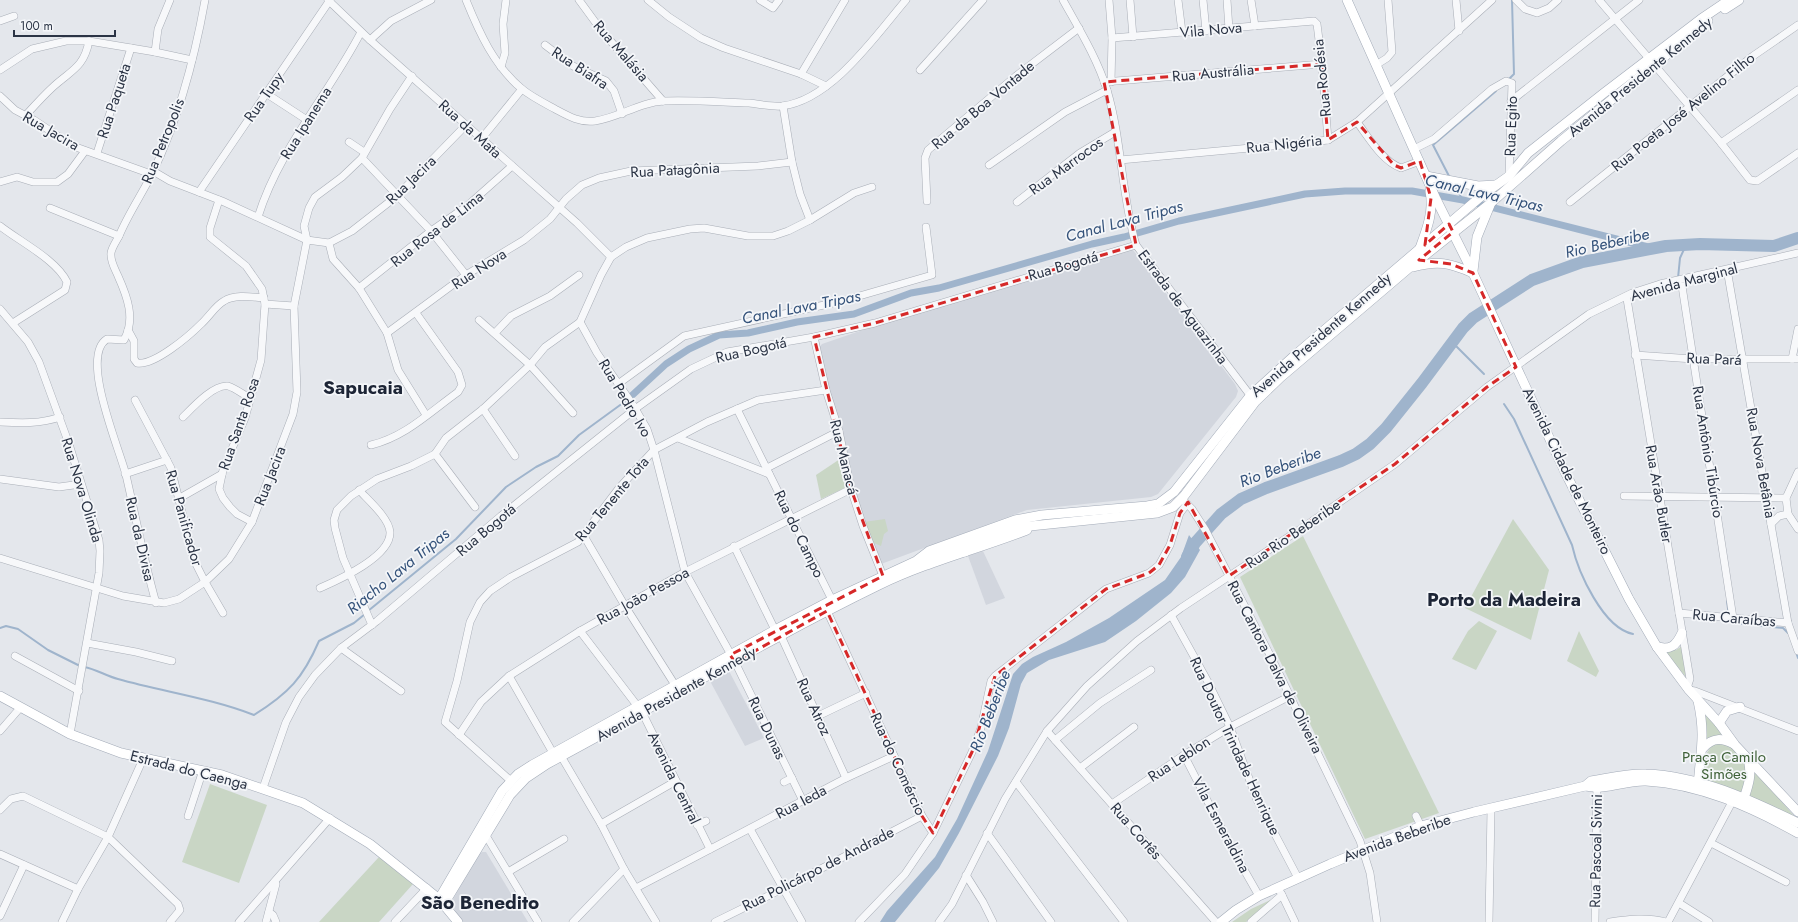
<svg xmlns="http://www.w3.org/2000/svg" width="1798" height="922" font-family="Jost,sans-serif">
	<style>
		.built { fill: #d2d6de }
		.green { fill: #c9d6c5 }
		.water { fill: #9fb4cc }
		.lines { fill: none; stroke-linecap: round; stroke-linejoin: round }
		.stream { stroke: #9fb4cc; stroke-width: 2 }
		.canal { stroke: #9fb4cc; stroke-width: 7 }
		.river { stroke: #9fb4cc; stroke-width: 12 }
		.minor-casing { stroke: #a9aeb7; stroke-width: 8 }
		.major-casing { stroke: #a3abb8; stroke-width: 10 }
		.minor { stroke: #f7f8fa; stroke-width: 7 }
		.major { stroke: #fff; stroke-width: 9 }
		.marked { fill: none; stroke: #d62828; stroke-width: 3; stroke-dasharray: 8 5; stroke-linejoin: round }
		.labels { text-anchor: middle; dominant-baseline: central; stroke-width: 3.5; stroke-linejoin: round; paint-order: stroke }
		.street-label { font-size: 15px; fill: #2b3445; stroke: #f4f6f9 }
		.park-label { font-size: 15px; fill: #3f6138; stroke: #f4f6f9 }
		.water-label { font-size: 16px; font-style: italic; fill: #34527a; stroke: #f4f6f9 }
		.district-label { font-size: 19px; font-weight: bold; fill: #1d2536; stroke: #f4f6f9 }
	</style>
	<rect width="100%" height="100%" fill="#e4e7ec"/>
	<g class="built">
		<path d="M1130,246l105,138 3,7 -2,6 -78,97 -7,3 -124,13 -146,54 -22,-50 -43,-163 6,-7 131,-45z"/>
		<path d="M983,551l22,47 -19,7 -18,-49z"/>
		<path d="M729,671l35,67 -19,8 -35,-65z"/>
		<path d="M482,852h4l42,70h-66l-11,-19 26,-47z"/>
	</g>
	<g class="green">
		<path d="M840,459l7,28 -26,12 -5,-24z"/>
		<path d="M885,519l3,12 -4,3 -3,12 -12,-5 -5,-19z"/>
		<path d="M1513,519l36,51 -18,70 -66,-32z"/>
		<path d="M1303,536l136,277 -74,26 -125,-262z"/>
		<path d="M1479,621l18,10 -21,39 -24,-11 16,-28z"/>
		<path d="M1579,631l20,40 -3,6 -29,-16z"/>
		<path d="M1682,646l4,31 -22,-26 12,-1z"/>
		<path d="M1704,711l18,23 -16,7z"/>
		<path d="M1713,744h15c19,19 20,20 15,46l-2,2 -36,-12 -2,-3 3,-23z"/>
		<path d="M1752,767l42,49 -45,-20 4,-16z"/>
		<path d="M210,784l57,21 -28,78 -57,-21z"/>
		<path d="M379,857l34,27 -34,38h-60z"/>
		<path d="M1277,897l-31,25h-14l19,-13z"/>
	</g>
	<path class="water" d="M1189,535l11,15 -15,27 -14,16 -35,28 -31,21 -56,18 -22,13 -6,11 -12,44 -11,28 -39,77 -20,35 -44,54h-15l7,-11 48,-54 22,-38 31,-68 25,-77 9,-10 11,-7 33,-15 43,-24 56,-38 16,-23z"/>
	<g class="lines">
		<g class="stream">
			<path d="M1508,80l6,-6 -2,-74"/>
			<path d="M1450,178l-17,-33 63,-54"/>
			<path d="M1454,185l9,15"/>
			<path d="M1678,278l2,-20 6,-13"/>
			<path d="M1452,342l32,32"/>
			<path d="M1504,404l10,15 58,126c6,27 31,83 61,89"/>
			<path d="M1727,601l2,15"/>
			<path d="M368,611l88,-72 50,-52 30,-20 22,-11 21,-21 48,-35"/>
			<path d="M1730,620l5,3 48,5 5,5"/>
			<path d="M0,628l6,-2 12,3 30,21 32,16"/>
			<path d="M1796,652l2,6"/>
			<path d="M84,667c12,2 22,9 34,12 46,13 92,19 136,36 35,-22 49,-37 65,-74l35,-18 11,-9"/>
		</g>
		<path class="canal" d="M627,400l39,-36 23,-15 30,-14 29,-2 49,-11 57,-8 57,-21 28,-5 153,-44 32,-7 55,-16 126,-27 40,-3h67l51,9 189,48"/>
		<path class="river" d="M1187,557l8,-14 26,-29 20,-15 25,-11 75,-27 15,-7 14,-10 16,-16 36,-45 41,-55 10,-10 59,-38 50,-18 84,-16 34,-2 74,2 24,-8"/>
		<defs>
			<g id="minor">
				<path d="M328,0l42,40 207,183 34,34"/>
				<path d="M466,0c13,32 28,66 56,89 10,8 22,14 33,20 13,7 25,14 40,12 23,-3 45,-19 69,-20 28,-1 57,1 85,2 11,1 22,4 33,3 50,-6 94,-71 124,-106"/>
				<path d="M579,0l22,30 62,71"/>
				<path d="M648,0l21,17 32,21 23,10 77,26 25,12"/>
				<path d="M760,0l13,8 6,-8"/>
				<path d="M1063,0c16,29 34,58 44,90 15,50 14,104 29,155l117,154"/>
				<path d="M1109,0l3,38 -1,44"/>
				<path d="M1130,0l3,37"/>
				<path d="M1178,0l4,32"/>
				<path d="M1203,0l3,31"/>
				<path d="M1227,0l2,29"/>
				<path d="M1251,0l4,26"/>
				<path d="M1456,0l3,31"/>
				<path d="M1516,0l9,9 12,4 12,-5 9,-8"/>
				<path d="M1599,0l122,143 29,37 7,1 41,-28"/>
				<path d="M0,21l14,-5"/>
				<path d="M1112,38l202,-17 3,3 5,40 6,76"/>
				<path d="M370,40l21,-19 40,-21"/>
				<path d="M545,45l28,21 33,15 8,10 8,23"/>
				<path d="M155,52l3,-23 12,-29"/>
				<path d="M1376,65l11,-7 5,-6 -4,-52"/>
				<path d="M501,67l4,-14 -2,-29 3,-24"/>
				<path d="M0,70l32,-21 34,-8h23l66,11 37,8"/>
				<path d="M920,70l63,-70"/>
				<path d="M801,74l44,-74"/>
				<path d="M1104,82l218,-18"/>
				<path d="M267,94l40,26"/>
				<path d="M0,96l15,14 19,10 39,26 78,28"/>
				<path d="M1511,101l128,-101"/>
				<path d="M783,106l9,56 8,32 10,26"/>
				<path d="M26,115c9,-10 18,-20 28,-29 18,-16 30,-19 35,-45"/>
				<path d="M1357,122c12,16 25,39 44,46l19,-7"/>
				<path d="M482,138l40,-49"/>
				<path d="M349,142l15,10"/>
				<path d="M1721,143l77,-53"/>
				<path d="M1414,149l20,-10 58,-50 14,-8 6,2 -3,93"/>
				<path d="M97,153l34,-105"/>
				<path d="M362,158l69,73 35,44"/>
				<path d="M1120,160l174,-16 34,-4 29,-18 135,-122"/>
				<path d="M989,165l76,-53 42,-22"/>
				<path d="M153,171l17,10 52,20 85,39 22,3 23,-12 45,-35 69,-71"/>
				<path d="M0,182l17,-5 16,5h24l11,-8 17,-23"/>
				<path d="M199,192l131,-192"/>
				<path d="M219,200l-9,28v9l36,29 16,23 3,15 -4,56 -16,58 -22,52 -4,19 4,9 7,9 7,7 15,8"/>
				<path d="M927,201l-2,-43 3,-8 88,-74 63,-48"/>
				<path d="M1017,202l63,-49 35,-21"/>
				<path d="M1570,202l183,-146 45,-31"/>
				<path d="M50,208l69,28"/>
				<path d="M258,217c21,-68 71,-123 103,-185"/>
				<path d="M0,226c19,15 57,34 67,56l-2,8 -52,33"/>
				<path d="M329,243l4,16 26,29 28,45 11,37 28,45"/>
				<path d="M1728,275l60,348 10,28"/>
				<path d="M1682,286l51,332"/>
				<path d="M359,288l72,-57 36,-25 45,-40"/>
				<path d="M1627,299l63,380 -3,9"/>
				<path d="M265,304l29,2"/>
				<path d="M0,309l28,33 11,20 30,82 30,96 1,11 -1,22 -29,161"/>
				<path d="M479,320l51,45 43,48"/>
				<path d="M580,322l17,31 36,52 14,24 7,21 31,122 50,90 68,139"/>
				<path d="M128,330l6,11v18l3,4c17,3 52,-27 64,-39 8,-7 14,-18 23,-23 11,-7 28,-4 40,-3"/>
				<path d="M387,333l79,-58 58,-35 26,-21 16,-20 16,-14 17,-7 32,-7 127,-5 34,-4"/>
				<path d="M495,333l16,-17 39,-20 29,-21"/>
				<path d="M814,337l12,53 13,41 12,58 12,37 20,50"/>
				<path d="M1635,355l58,4h105"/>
				<path d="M1792,359l6,-30"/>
				<path d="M618,384l66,-48 158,-35 90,-26 -6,-48"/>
				<path d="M135,400l36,68 23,92 11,22 18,31"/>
				<path d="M483,409l32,47"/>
				<path d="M737,409l95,191"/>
				<path d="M183,417c10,-10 31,-33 45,-31 7,2 16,9 22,12"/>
				<path d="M0,422c20,1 41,2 60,-5"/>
				<path d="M678,438l91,36"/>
				<path d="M371,445c34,-8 59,-33 87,-53l4,-7 -4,-13 -42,-59"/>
				<path d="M435,454l40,53"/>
				<path d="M767,468l72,-37"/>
				<path d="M125,474l42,-14"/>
				<path d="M0,479l59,8 22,-3"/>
				<path d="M1624,496l162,2"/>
				<path d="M178,499l44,-25"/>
				<path d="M1185,502l7,7 14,22 66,128 88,182 10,32 7,49"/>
				<path d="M1788,514l10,15"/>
				<path d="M1771,524l8,-8 9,-2 -2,-16 12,-26"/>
				<path d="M584,536l41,70 50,79"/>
				<path d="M734,546l41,84"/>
				<path d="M0,558l123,38 41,7 15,-4 26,-17 24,-23 23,-37 41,-108 4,-22 -3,-86 13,-66 -3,-14 5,-18 6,-11 27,-20 20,-19 28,-49 22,-33"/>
				<path d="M320,588c18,-8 71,-31 70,-56 -1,-14 -22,-32 -31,-42"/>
				<path d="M156,603c-12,-42 -20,-85 -30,-128 -6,-25 -47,-119 -19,-136l17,1c12,-21 3,-44 -6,-64 -3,-7 -8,-15 -7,-23 1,-6 5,-11 8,-17 9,-22 23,-42 34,-64 25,-52 42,-116 52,-172"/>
				<path d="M827,611l95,205 11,17"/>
				<path d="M1679,613l109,10"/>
				<path d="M1171,615l37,67 22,45 27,73 41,78"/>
				<path d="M372,625l-29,-67 -8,-30 -1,-8 3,-10 14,-14 26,-17 34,-13 24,-12 11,-16 37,-29 47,-44 15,-18 35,-25 21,-47 10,-18 15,-10 21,-9 43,-9 14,-1 44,8h25l15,-5 22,-11 44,-27 18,-6"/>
				<path d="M580,631l62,81 68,137"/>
				<path d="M781,636l65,142"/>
				<path d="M87,643l49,9 36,9"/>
				<path d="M341,648l60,43"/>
				<path d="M15,656l64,35"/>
				<path d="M509,676l44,77"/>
				<path d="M1689,690l6,1 103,40"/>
				<path d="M818,716l48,-23"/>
				<path d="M0,731l20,-23"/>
				<path d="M1047,731l169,191"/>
				<path d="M459,735l22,-33 28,-26 71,-45 105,-59 166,-83"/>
				<path d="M1055,740l45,-37 51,-33"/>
				<path d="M1184,755l46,90 29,51"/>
				<path d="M561,756l40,68 23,45 32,53"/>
				<path d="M1080,768l54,-41"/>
				<path d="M511,781l-66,-59 12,-41 13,-59 10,-20 10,-11 21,-14 67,-35 41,-54 35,-38 53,-28 51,-22 68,-10"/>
				<path d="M784,782l8,-4"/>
				<path d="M1016,782l108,140"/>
				<path d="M263,788l23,-66 13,-25 16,-22 26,-27 36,-27 124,-105 134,-107 56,-40 36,-17 87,-15 61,-14 261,-78"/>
				<path d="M1112,804l72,-49 46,-28 60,-31"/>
				<path d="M0,810l11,-11 12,-3 85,41 70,67 2,6 -10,12"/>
				<path d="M188,816l15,-46"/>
				<path d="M1416,816l5,10"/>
				<path d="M601,824l75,-43"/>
				<path d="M697,825l9,-4"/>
				<path d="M750,829l52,93"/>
				<path d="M987,833l64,89"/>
				<path d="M485,834l53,88"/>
				<path d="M1711,843l75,39"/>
				<path d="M0,854l78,35"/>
				<path d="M508,872l56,-33"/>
				<path d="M966,875l17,27 10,20"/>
				<path d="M636,888l210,-110 48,-22"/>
				<path d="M1282,895l13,27"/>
				<path d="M1679,903l30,19"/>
				<path d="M269,912l4,3 3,7"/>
				<path d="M0,916l24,-51"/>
				<path d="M62,922l16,-33 30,-52 35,-78"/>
				<path d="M239,922l91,-104"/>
				<path d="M266,922l10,-38"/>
				<path d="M395,922l32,-34"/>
				<path d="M573,922l51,-53"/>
				<path d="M715,922l69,-34 138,-72"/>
				<path d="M859,922l46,-48 28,-41 39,-81 9,-24 10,-47 4,-5 111,-87 43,-16 10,-8 11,-20 10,-32 7,-9"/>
				<path d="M939,922l13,-18 53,-105 42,-68 40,-45 50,-45 44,-33 127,-84 87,-60 92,-77 102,-73 43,-21 28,-9 138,-31"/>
				<path d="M1251,922l31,-27 -4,-7"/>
				<path d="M1489,922l2,-113"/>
				<path d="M1595,922l2,-140"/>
				<path d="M1610,922c19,-3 37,-5 56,0"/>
				<path d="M1668,922l64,-120"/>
			</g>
			<g id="major">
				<path d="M1347,0l89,199 37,74 92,199 64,127 28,48 32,43 30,33 16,22 63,67"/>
				<path d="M1725,9l14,-9"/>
				<path d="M1426,176l52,10 18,-1"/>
				<path d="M1420,248c7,-19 14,-37 10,-57"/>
				<path d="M1413,267c25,-7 37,-4 60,6"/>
				<path d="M1473,271l4,-34 13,-32"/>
				<path d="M965,552l9,-9 37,-15 146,-15 16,-6 11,-11 71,-94 26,-25 128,-109 83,-66 69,-61 147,-120"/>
				<path d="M922,561l42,-17 6,-7"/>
				<path d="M1657,647c14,3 19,-1 25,-14"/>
				<path d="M0,696l70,38 51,19 101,22 81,28 67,41 69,55 19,23"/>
				<path d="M1719,723l8,-12 13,-4"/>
				<path d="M1703,748c10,-11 19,-10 31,-4"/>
				<path d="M1585,786c20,5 41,-6 61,-5 54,3 105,26 152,52"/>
				<path d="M1698,787c2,-33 8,-51 0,-86"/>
				<path d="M1740,800l4,-2c5,-14 8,-24 4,-39"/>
				<path d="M439,899l63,-108 16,-17 14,-9 243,-135 57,-30 84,-39 13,-10 86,-31 27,-5 105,-9 11,-2 16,-12 76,-96 44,-40 191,-163 24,-17 19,-23 76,-60 97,-74 28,-19"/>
				<path d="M444,904l66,-109 16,-17 21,-14c111,-59 219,-124 332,-179 47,-23 99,-36 148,-55"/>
				<path d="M1221,922l15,-12 23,-14 71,-32 91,-38 53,-14 111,-26 6,-5 6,-1c16,-3 33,-7 49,-6 54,2 104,26 152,49"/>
			</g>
		</defs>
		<use href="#minor" class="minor-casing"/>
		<use href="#major" class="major-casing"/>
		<use href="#minor" class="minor"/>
		<use href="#major" class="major"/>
	</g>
	<path class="marked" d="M1322,64l6,76 29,-18 37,43 7,3 19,-7 11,37 -6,47 24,-21 4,8 -34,28 32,4 22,9 43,94 -29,20 -92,77 -166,112 -41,-74 -8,11 -10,32 -11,20 -10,8 -43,16 -111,87 -23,76 -39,81 -11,-17 -95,-205 -92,51 -5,-7 153,-79 -32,-87 -37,-152 61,-14 261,-78 -32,-163z"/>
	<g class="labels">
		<g class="street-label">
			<text transform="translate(1211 30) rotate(-5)">Vila Nova</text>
			<text transform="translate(621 51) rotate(49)">Rua Malásia</text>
			<text transform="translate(580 68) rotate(33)">Rua Biafra</text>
			<text transform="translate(1213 73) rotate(-5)">Rua Austrália</text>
			<text transform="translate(1640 77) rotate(-39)">Avenida Presidente Kennedy</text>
			<text transform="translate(1322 78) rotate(-96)">Rua Rodésia</text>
			<text transform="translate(264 97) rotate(-55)">Rua Tupy</text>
			<text transform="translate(114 101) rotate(-72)">Rua Paqueta</text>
			<text transform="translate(983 105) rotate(-40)">Rua da Boa Vontade</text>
			<text transform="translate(1683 112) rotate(-39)">Rua Poeta José Avelino Filho</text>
			<text transform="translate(306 123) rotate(-58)">Rua Ipanema</text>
			<text transform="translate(1511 126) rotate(-88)">Rua Egito</text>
			<text transform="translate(470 129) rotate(42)">Rua da Mata</text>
			<text transform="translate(51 131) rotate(30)">Rua Jacira</text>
			<text transform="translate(163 141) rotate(-68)">Rua Petropolis</text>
			<text transform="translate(1284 144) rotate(-6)">Rua Nigéria</text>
			<text transform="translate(1066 166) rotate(-36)">Rua Marrocos</text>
			<text transform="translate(675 170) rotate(-3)">Rua Patagônia</text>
			<text transform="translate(411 180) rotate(-44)">Rua Jacira</text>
			<text transform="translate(437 229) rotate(-38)">Rua Rosa de Lima</text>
			<text transform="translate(1063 266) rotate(-16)">Rua Bogotá</text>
			<text transform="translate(479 269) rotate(-33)">Rua Nova</text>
			<text transform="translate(1684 282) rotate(-15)">Avenida Marginal</text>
			<text transform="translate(1183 307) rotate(53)">Estrada de Aguazinha</text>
			<text transform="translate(1321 335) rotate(-41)">Avenida Presidente Kennedy</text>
			<text transform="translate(751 350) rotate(-13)">Rua Bogotá</text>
			<text transform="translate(1714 359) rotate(2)">Rua Pará</text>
			<text transform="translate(625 398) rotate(59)">Rua Pedro Ivo</text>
			<text transform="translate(239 424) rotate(-71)">Rua Santa Rosa</text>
			<text transform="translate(1708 452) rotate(81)">Rua Antônio Tibúrcio</text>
			<text transform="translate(844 457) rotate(76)">Rua Manacá</text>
			<text transform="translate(1761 463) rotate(80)">Rua Nova Betânia</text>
			<text transform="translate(1567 471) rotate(64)">Avenida Cidade de Monteiro</text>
			<text transform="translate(270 476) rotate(-69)">Rua Jacira</text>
			<text transform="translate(82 490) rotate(73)">Rua Nova Olinda</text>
			<text transform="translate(1659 494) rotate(80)">Rua Arão Butler</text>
			<text transform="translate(612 499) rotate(-50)">Rua Tenente Tota</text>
			<text transform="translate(184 518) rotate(74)">Rua Panificador</text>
			<text transform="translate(486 530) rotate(-40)">Rua Bogotá</text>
			<text transform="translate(799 534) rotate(64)">Rua do Campo</text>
			<text transform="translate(1293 534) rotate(-34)">Rua Rio Beberibe</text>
			<text transform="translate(140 539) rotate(77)">Rua da Divisa</text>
			<text transform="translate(643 596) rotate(-29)">Rua João Pessoa</text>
			<text transform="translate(1734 618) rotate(5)">Rua Caraíbas</text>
			<text transform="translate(1275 667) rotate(63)">Rua Cantora Dalva de Oliveira</text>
			<text transform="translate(676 694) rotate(-29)">Avenida Presidente Kennedy</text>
			<text transform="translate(814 707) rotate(65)">Rua Atroz</text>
			<text transform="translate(767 728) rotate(64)">Rua Dunas</text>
			<text transform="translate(1235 746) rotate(65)">Rua Doutor Trindade Henrique</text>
			<text transform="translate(1179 759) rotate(-33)">Rua Leblon</text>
			<text transform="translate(898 764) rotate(65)">Rua do Comércio</text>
			<text transform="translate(189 770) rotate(14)">Estrada do Caenga</text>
			<text transform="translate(674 778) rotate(64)">Avenida Central</text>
			<text transform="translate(801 802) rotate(-28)">Rua Ieda</text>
			<text transform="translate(1221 825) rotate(62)">Vila Esmeraldina</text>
			<text transform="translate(1136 831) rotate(49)">Rua Cortês</text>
			<text transform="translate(1397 838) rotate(-20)">Avenida Beberibe</text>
			<text transform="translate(1596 851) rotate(-89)">Rua Pascoal Sivini</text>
			<text transform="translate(818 869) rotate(-27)">Rua Policárpo de Andrade</text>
		</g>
		<g class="park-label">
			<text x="1724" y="757">Praça Camilo<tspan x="1724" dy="17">Simões</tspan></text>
		</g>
		<g class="water-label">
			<text transform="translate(1484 193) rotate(13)">Canal Lava Tripas</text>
			<text transform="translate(1124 221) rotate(-15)">Canal Lava Tripas</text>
			<text transform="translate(1607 243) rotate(-13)">Rio Beberibe</text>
			<text transform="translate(801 307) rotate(-11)">Canal Lava Tripas</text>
			<text transform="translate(1280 467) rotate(-21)">Rio Beberibe</text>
			<text transform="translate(398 571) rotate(-39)">Riacho Lava Tripas</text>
			<text transform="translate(990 711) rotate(-69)">Rio Beberibe</text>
		</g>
		<g class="district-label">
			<text x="363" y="387">Sapucaia</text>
			<text x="1504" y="599">Porto da Madeira</text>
			<text x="480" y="902">São Benedito</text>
		</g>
	</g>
	<path d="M14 30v6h101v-6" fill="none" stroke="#2b3445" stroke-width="2"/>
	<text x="20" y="30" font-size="12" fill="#2b3445" stroke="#f4f6f9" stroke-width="3" paint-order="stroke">100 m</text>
</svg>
